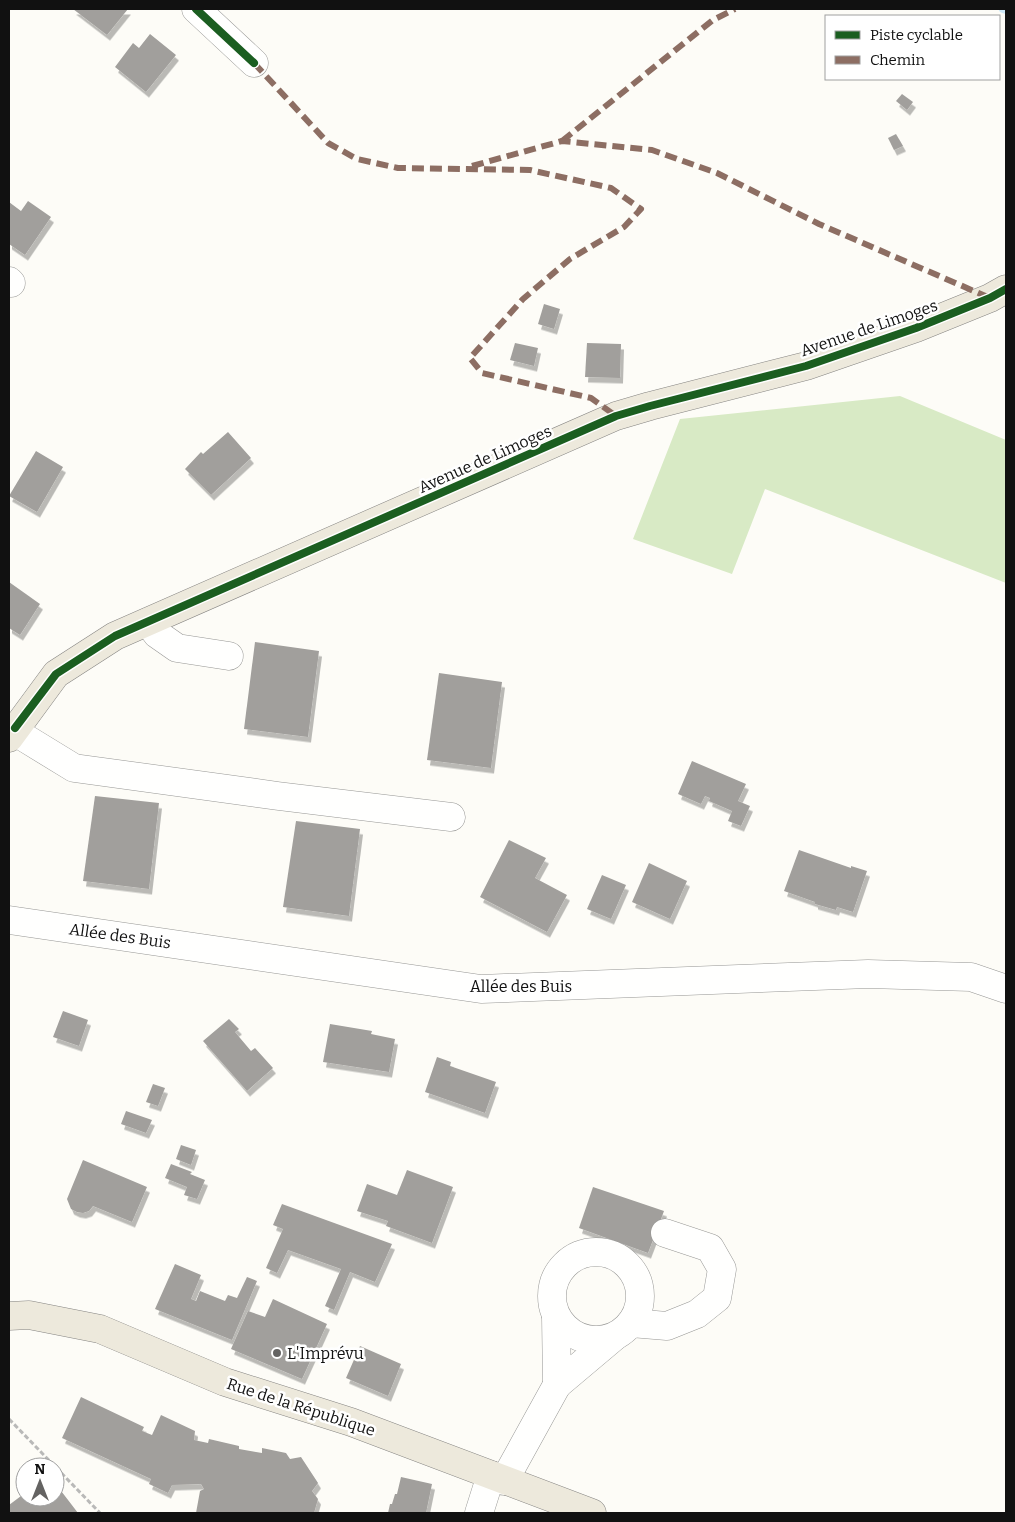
<svg xmlns="http://www.w3.org/2000/svg" width="1015" height="1522" font-family="Bitter,serif">
	<style>
		.forest { fill: #d8eac5 }
		.lines { fill: none; stroke-linecap: round; stroke-linejoin: round }
		.stream { stroke: #cde8f7; stroke-width: 8 }
		.building { fill: #a19f9c; filter: url(#shadow) }
		.minor-casing { stroke: #979795; stroke-width: 29 }
		.major-casing { stroke: #858482; stroke-width: 29 }
		.path { stroke: #b9b9b8; stroke-width: 3; stroke-dasharray: 5 2.5; stroke-linecap: butt }
		.minor { stroke: #fffffe; stroke-width: 28 }
		.major { stroke: #ede9dc; stroke-width: 28 }
		.quiet { stroke: #8d6e63; stroke-width: 6; stroke-dasharray: 12 6; stroke-linecap: butt }
		.cycleway-casing { stroke: #fff; stroke-width: 11 }
		.cycleway { stroke: #1b5e20; stroke-width: 8 }
		.poi-dot { fill: #646362; stroke: #fff; stroke-width: 2 }
		.labels { text-anchor: middle; dominant-baseline: central; stroke-width: 5; stroke-linejoin: round; paint-order: stroke }
		.street-label { font-size: 16px; fill: #111; stroke: #fff }
		.poi-label { font-size: 16px; fill: #111; stroke: #fff; text-anchor: start }
	</style>
	<defs>
		<filter id="shadow"><feDropShadow dx="3" dy="5.5" stdDeviation="0" flood-color="#0004"/></filter>
	</defs>
	<rect width="100%" height="100%" fill="#fdfcf7"/>
	<path class="forest" d="M900,396l106,44v143l-241,-94 -33,85 -99,-35 47,-120z"/>
	<g class="lines">
		<path class="stream" d="M1003,9l3,1"/>
	</g>
	<g class="building">
		<path d="M73,9h55l-21,26z"/>
		<path d="M150,34l26,21 -30,37 -31,-25 18,-24 6,5z"/>
		<path d="M902,94l11,8 -6,8 -11,-9z"/>
		<path d="M896,134l7,12 -9,4 -6,-12z"/>
		<path d="M28,201l23,16 -26,38 -16,-11v-42l12,9z"/>
		<path d="M544,304l16,5 -6,20 -16,-5z"/>
		<path d="M515,343l23,5 -4,18 -24,-6z"/>
		<path d="M587,343l34,1 -1,34 -35,-1z"/>
		<path d="M228,432l23,26 -40,37 -26,-26 16,-17 2,2z"/>
		<path d="M36,451l27,16 -26,45 -28,-16z"/>
		<path d="M9,582l31,22 -20,31 -11,-7z"/>
		<path d="M255,642l64,9 -11,86 -64,-8z"/>
		<path d="M439,673l63,9 -11,86 -64,-8z"/>
		<path d="M692,761l54,23 -8,17 12,5 -9,20 -13,-5 4,-10 -23,-10 1,-3 -5,-2 -4,8 -23,-10z"/>
		<path d="M95,796l64,7 -10,86 -66,-8z"/>
		<path d="M296,821l64,8 -11,87 -66,-9z"/>
		<path d="M509,840l37,18 -11,20 32,17 -20,37 -67,-35z"/>
		<path d="M799,850l52,18v-2l16,5 -14,41 -16,-5 -1,3 -21,-6v-2l-31,-11z"/>
		<path d="M649,863l38,18 -17,38 -38,-17z"/>
		<path d="M602,875l24,10 -15,34 -24,-10z"/>
		<path d="M63,1011l25,9 -9,26 -26,-9z"/>
		<path d="M229,1019l10,10 -4,3 16,19 4,-3 18,20 -26,23 -44,-50z"/>
		<path d="M330,1024l42,7 -1,3 24,5 -6,33 -66,-10z"/>
		<path d="M437,1057l14,5 -1,4 46,16 -11,31 -60,-21z"/>
		<path d="M153,1084l12,4 -7,18 -12,-4z"/>
		<path d="M126,1111l26,9 -6,13 -25,-9z"/>
		<path d="M181,1145l15,5 -5,15 -15,-6z"/>
		<path d="M83,1160l64,27 -15,35 -39,-16 -4,5 -6,2 -6,-1 -6,-3 -4,-10z"/>
		<path d="M171,1164l21,8 -2,2 15,6 -8,19 -13,-4 3,-8 -22,-9z"/>
		<path d="M407,1170l46,17 -21,56 -46,-17 2,-5 -31,-10 10,-27 30,11z"/>
		<path d="M593,1187l71,24 -16,42 -69,-25z"/>
		<path d="M282,1204l110,40 -17,38 -25,-10 -16,38 -9,-4 16,-37 -53,-19 -11,23 -11,-5 17,-39 -10,-4z"/>
		<path d="M175,1264l26,11 -10,24 5,2 4,-10 25,10 3,-6 9,3 10,-21 10,4 -25,59 -77,-31z"/>
		<path d="M273,1299l54,25 -25,55 -71,-30 17,-38 17,6z"/>
		<path d="M360,1346l41,18 -13,32 -42,-18z"/>
		<path d="M81,1397l63,30 -2,4 10,4 9,-20 34,16 -1,9 14,3 1,-4 30,7v3l23,4v-5l24,5 4,6 11,-2 17,26 -6,8 6,8 -4,14h-118l4,-22 4,-2 -3,-5 -29,1 -4,8 -19,-9 2,-5 -89,-41z"/>
		<path d="M401,1477l31,7 -6,29h-38l2,-9h2l3,-10h2z"/>
		<path d="M55,1483l23,30h-69v-8l16,-12v4h30z"/>
	</g>
	<g class="lines">
		<defs>
			<g id="minor">
				<path d="M196,9l58,54"/>
				<path d="M9,281l2,2"/>
				<path d="M148,622l9,12 20,14 52,8"/>
				<path d="M15,728l10,10 49,30 204,28 173,21"/>
				<path d="M9,920l472,69 387,-15 103,3 35,12"/>
				<circle cx="596" cy="1296" r="44"/>
				<path d="M556,1316l1,69 57,-48"/>
				<path d="M631,1323l36,3 30,-12 20,-16 5,-29 -12,-21 -45,-15"/>
				<path d="M504,1481l53,-96"/>
				<path d="M479,1513l12,-38"/>
			</g>
			<g id="major">
				<path d="M9,738l47,-64 59,-38 501,-220 34,-10 156,-40 110,-38 74,-30 16,-9"/>
				<path d="M9,1316l20,-1 71,14 125,53 126,40 241,91"/>
			</g>
		</defs>
		<use href="#minor" class="minor-casing"/>
		<use href="#major" class="major-casing"/>
		<path class="path" d="M9,1419l91,94"/>
		<use href="#minor" class="minor"/>
		<use href="#major" class="major"/>
		<g class="quiet">
			<path d="M254,63l74,80 29,16 41,9 132,2 81,18 30,21 -17,18 -54,32 -47,40 -53,59 12,15 109,25 25,18"/>
			<path d="M562,141l151,-121 22,-11"/>
			<path d="M472,166l90,-25 90,9 65,23 102,51 171,74"/>
		</g>
		<defs>
			<g id="cycleway">
				<path d="M196,9l58,54"/>
				<path d="M15,728l41,-54 59,-38 501,-220 34,-10 156,-40 110,-38 74,-30 16,-9"/>
			</g>
		</defs>
		<use href="#cycleway" class="cycleway-casing"/>
		<use href="#cycleway" class="cycleway"/>
	</g>
	<circle class="poi-dot" cx="277" cy="1353" r="5"/>
	<g class="labels">
		<g class="street-label">
			<text transform="translate(869 328) rotate(-19)">Avenue de Limoges</text>
			<text transform="translate(485 459) rotate(-24)">Avenue de Limoges</text>
			<text transform="translate(120 936) rotate(8)">Allée des Buis</text>
			<text x="521" y="986">Allée des Buis</text>
			<text transform="translate(301 1407) rotate(18)">Rue de la République</text>
		</g>
		<g class="poi-label">
			<text x="287" y="1353">L'Imprévu</text>
		</g>
	</g>
	<rect width="1015" height="1522" fill="none" stroke="#111111" stroke-width="20"/>
	<rect x="825" y="15" width="175" height="65" fill="#ffffff" stroke="#a0a0a0"/>
	<rect x="835" y="31" width="25" height="8" fill="#1b5e20" stroke="#a0a0a0"/>
	<text x="870" y="40" font-size="15" fill="#111111">Piste cyclable</text>
	<rect x="835" y="56" width="25" height="8" fill="#8d6e63" stroke="#a0a0a0"/>
	<text x="870" y="65" font-size="15" fill="#111111">Chemin</text>
	<g transform="translate(40 1482)"><circle r="24" fill="#ffffff" stroke="#a0a0a0"/>
	<path d="M0-4L9 19L0 12L-9 19Z" fill="#646362"/>
	<text y="-8" font-size="14" font-weight="bold" text-anchor="middle" fill="#111111">N</text>
	</g>
</svg>
